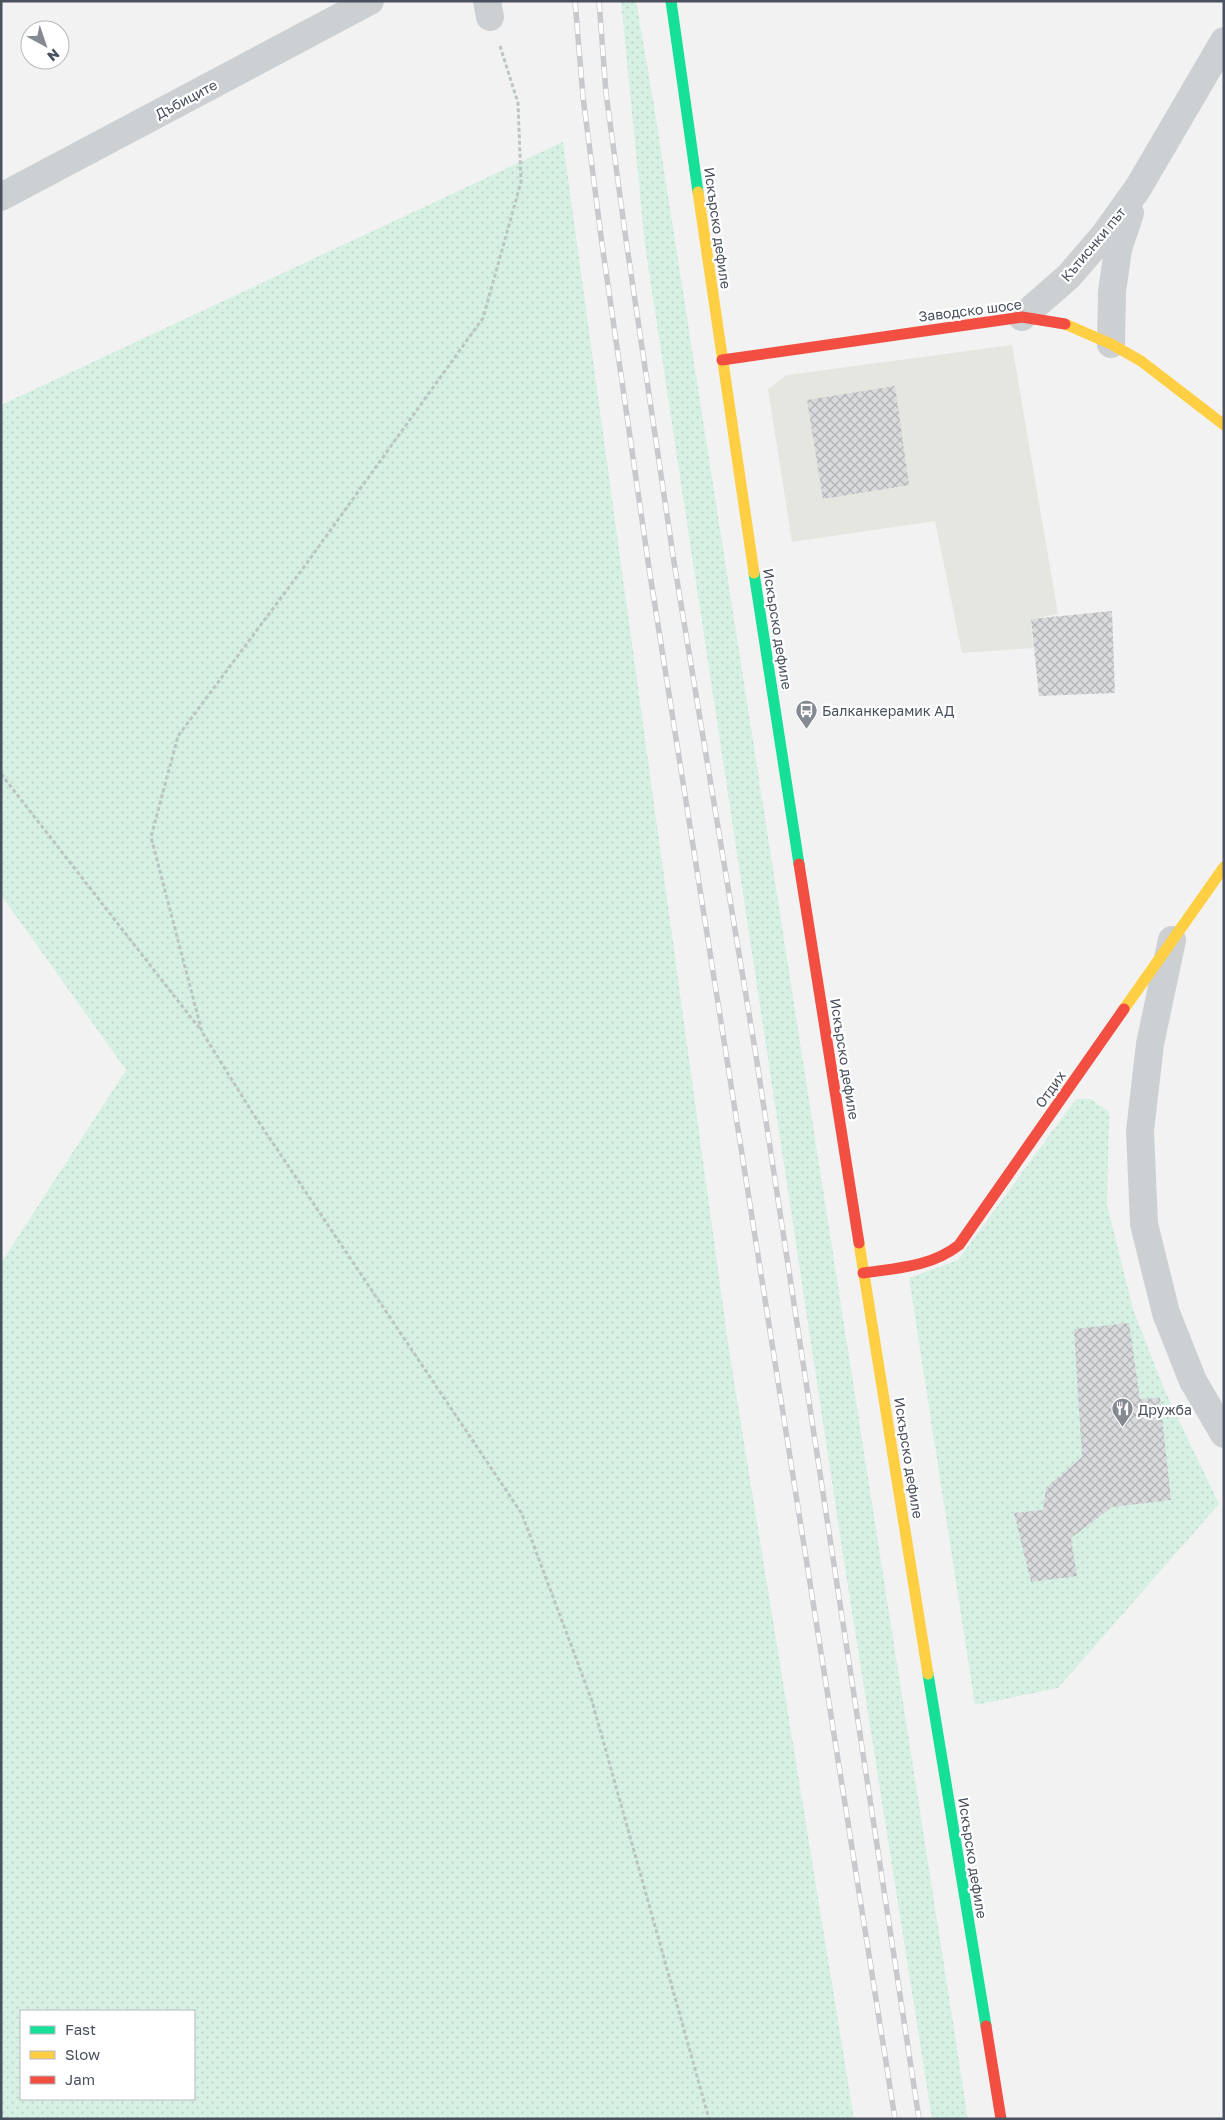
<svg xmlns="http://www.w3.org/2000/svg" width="1225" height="2120" font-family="'Golos Text',sans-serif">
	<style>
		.commercial { fill: #e6e6e0 }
		.grass { fill: url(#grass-dots); fill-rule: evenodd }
		.building { fill: url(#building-cross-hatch) }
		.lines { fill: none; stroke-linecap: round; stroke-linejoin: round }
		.path { stroke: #bbc6c4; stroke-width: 3; stroke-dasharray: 4 2.5; stroke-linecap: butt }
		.street { stroke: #cdd0d3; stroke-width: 28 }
		.fast { stroke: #16e098; stroke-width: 11 }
		.slow { stroke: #ffcf43; stroke-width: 11 }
		.jam { stroke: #f24e42; stroke-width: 11 }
		.rail-casing { stroke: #c8c9cc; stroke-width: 5.5 }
		.rail { stroke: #fff; stroke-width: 4; stroke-dasharray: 11; stroke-linecap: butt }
		.labels { text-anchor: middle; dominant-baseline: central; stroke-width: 4.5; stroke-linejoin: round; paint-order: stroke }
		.street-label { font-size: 14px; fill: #49515e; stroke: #fff }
		.poi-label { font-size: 14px; fill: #49515e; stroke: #fff; text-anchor: start }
	</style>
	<defs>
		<pattern id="grass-dots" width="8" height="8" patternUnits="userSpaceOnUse" patternTransform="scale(1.25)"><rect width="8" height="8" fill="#d7f0e4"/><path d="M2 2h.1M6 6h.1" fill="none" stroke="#bad0c6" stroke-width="1.8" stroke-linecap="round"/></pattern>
		<pattern id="building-cross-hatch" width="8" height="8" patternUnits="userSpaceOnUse" patternTransform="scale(1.25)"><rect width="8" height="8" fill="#d9dadc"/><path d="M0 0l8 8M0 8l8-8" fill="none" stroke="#b2b3b6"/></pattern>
	</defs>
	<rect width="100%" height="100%" fill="#f2f2f2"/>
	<path class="commercial" d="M1012,345l46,269 -27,5 2,29 -71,5 -27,-132 -143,21 -24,-153 19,-14z"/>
	<g class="grass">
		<path d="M621,1h15l18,105 314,2013h-36l-90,-571 -197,-1303z"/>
		<path d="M563,142l166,1208 125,769h-853v-856l125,-193 -125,-175v-490zM21,2011h173v88h-173z"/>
		<path d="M1076,1099h15l18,13 -2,93 26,104 31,80 55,115 -161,184 -83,17 -66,-427 49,-18z"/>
	</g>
	<g class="building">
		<path d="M895,386l14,99 -86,14 -16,-99z"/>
		<path d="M1112,611l3,82 -76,3 -8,-77z"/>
		<path d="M1129,1323l11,76 20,-1 11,102 -59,7 -41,31 6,38 -46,6 -17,-69 29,-3 3,-22 36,-31 -8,-128z"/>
	</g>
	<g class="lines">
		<g class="path">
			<path d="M500,46l18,57 3,79 -38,136 -179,249 -126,169 -27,101 51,195 50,80 270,402 70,187 117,418"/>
			<path d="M1,774l199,255"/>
		</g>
		<g class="street">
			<path d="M487,1l3,16"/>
			<path d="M1,197l369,-196"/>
			<path d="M1022,317l47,-41 36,-42 33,-46 86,-147"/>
			<path d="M1111,344l1,-52 6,-43 12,-36"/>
			<path d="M1172,940l-22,104 -10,87 4,93 22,89 27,68 31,53"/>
		</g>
		<g class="fast">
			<path d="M671,1l27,191"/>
			<path d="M754,573l45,291"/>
			<path d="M928,1674l58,352"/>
		</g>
		<g class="slow">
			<path d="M698,192l56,381"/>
			<path d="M1065,324l46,20 30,17 83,64"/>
			<path d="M1124,1009l100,-142"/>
			<path d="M859,1243l69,431"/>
		</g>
		<g class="jam">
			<path d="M722,360l300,-43 43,7"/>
			<path d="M799,864l60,379"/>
			<path d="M863,1273c34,-5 68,-6 96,-28l165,-236"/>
			<path d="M986,2026l15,93"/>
		</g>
		<defs>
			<g id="rail">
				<path d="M575,1l8,96 19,147 47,324 246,1551"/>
				<path d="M599,1l7,92 20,147 48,322 82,494 163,1063"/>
			</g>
		</defs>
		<use href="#rail" class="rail-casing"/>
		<use href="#rail" class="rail"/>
	</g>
	<defs>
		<symbol id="bus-pin" viewBox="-11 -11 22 30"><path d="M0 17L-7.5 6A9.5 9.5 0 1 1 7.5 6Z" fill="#848992" stroke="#fff"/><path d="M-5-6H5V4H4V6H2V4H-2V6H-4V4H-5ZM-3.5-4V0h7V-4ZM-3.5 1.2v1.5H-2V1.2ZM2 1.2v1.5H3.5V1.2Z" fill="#fff"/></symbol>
		<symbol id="restaurant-pin" viewBox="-11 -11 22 30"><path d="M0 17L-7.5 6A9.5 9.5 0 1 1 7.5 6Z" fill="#848992" stroke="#fff"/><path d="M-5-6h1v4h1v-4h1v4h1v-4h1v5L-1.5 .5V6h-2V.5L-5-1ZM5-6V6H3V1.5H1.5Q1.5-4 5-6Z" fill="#fff"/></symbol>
	</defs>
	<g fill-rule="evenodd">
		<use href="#bus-pin" x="794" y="698" width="25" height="34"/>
		<use href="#restaurant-pin" x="1110" y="1396" width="25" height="34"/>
	</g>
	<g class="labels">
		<g class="street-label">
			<text transform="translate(186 99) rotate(-28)">Дъбиците</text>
			<text transform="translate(718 228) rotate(82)">Искърско дефиле</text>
			<text transform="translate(1093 244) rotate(-50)">Кътиснки път</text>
			<text transform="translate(970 310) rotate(-7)">Заводско шосе</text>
			<text transform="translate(778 629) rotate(81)">Искърско дефиле</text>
			<text transform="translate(845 1059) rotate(81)">Искърско дефиле</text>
			<text transform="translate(1050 1089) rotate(-55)">Отдих</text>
			<text transform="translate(909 1458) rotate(81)">Искърско дефиле</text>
			<text transform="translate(973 1858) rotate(81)">Искърско дефиле</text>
		</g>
		<g class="poi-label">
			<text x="822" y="710">Балканкерамик АД</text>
			<text x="1138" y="1409">Дружба</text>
		</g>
	</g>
	<rect width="1225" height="2120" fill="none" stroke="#49515e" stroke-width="5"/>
	<rect x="20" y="2010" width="175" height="90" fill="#ffffff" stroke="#b6b9bf"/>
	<rect x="30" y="2026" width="25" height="8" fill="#16e098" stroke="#b6b9bf"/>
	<text x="65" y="2035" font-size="15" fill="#49515e">Fast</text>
	<rect x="30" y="2051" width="25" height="8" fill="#ffcf43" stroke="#b6b9bf"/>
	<text x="65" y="2060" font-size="15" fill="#49515e">Slow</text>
	<rect x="30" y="2076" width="25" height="8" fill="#f24e42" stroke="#b6b9bf"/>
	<text x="65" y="2085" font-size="15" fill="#49515e">Jam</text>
	<g transform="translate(45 45) rotate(140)"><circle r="24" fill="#ffffff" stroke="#b6b9bf"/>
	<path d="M0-4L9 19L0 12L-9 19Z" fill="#848992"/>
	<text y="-8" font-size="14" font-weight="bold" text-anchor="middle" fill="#49515e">N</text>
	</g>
</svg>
